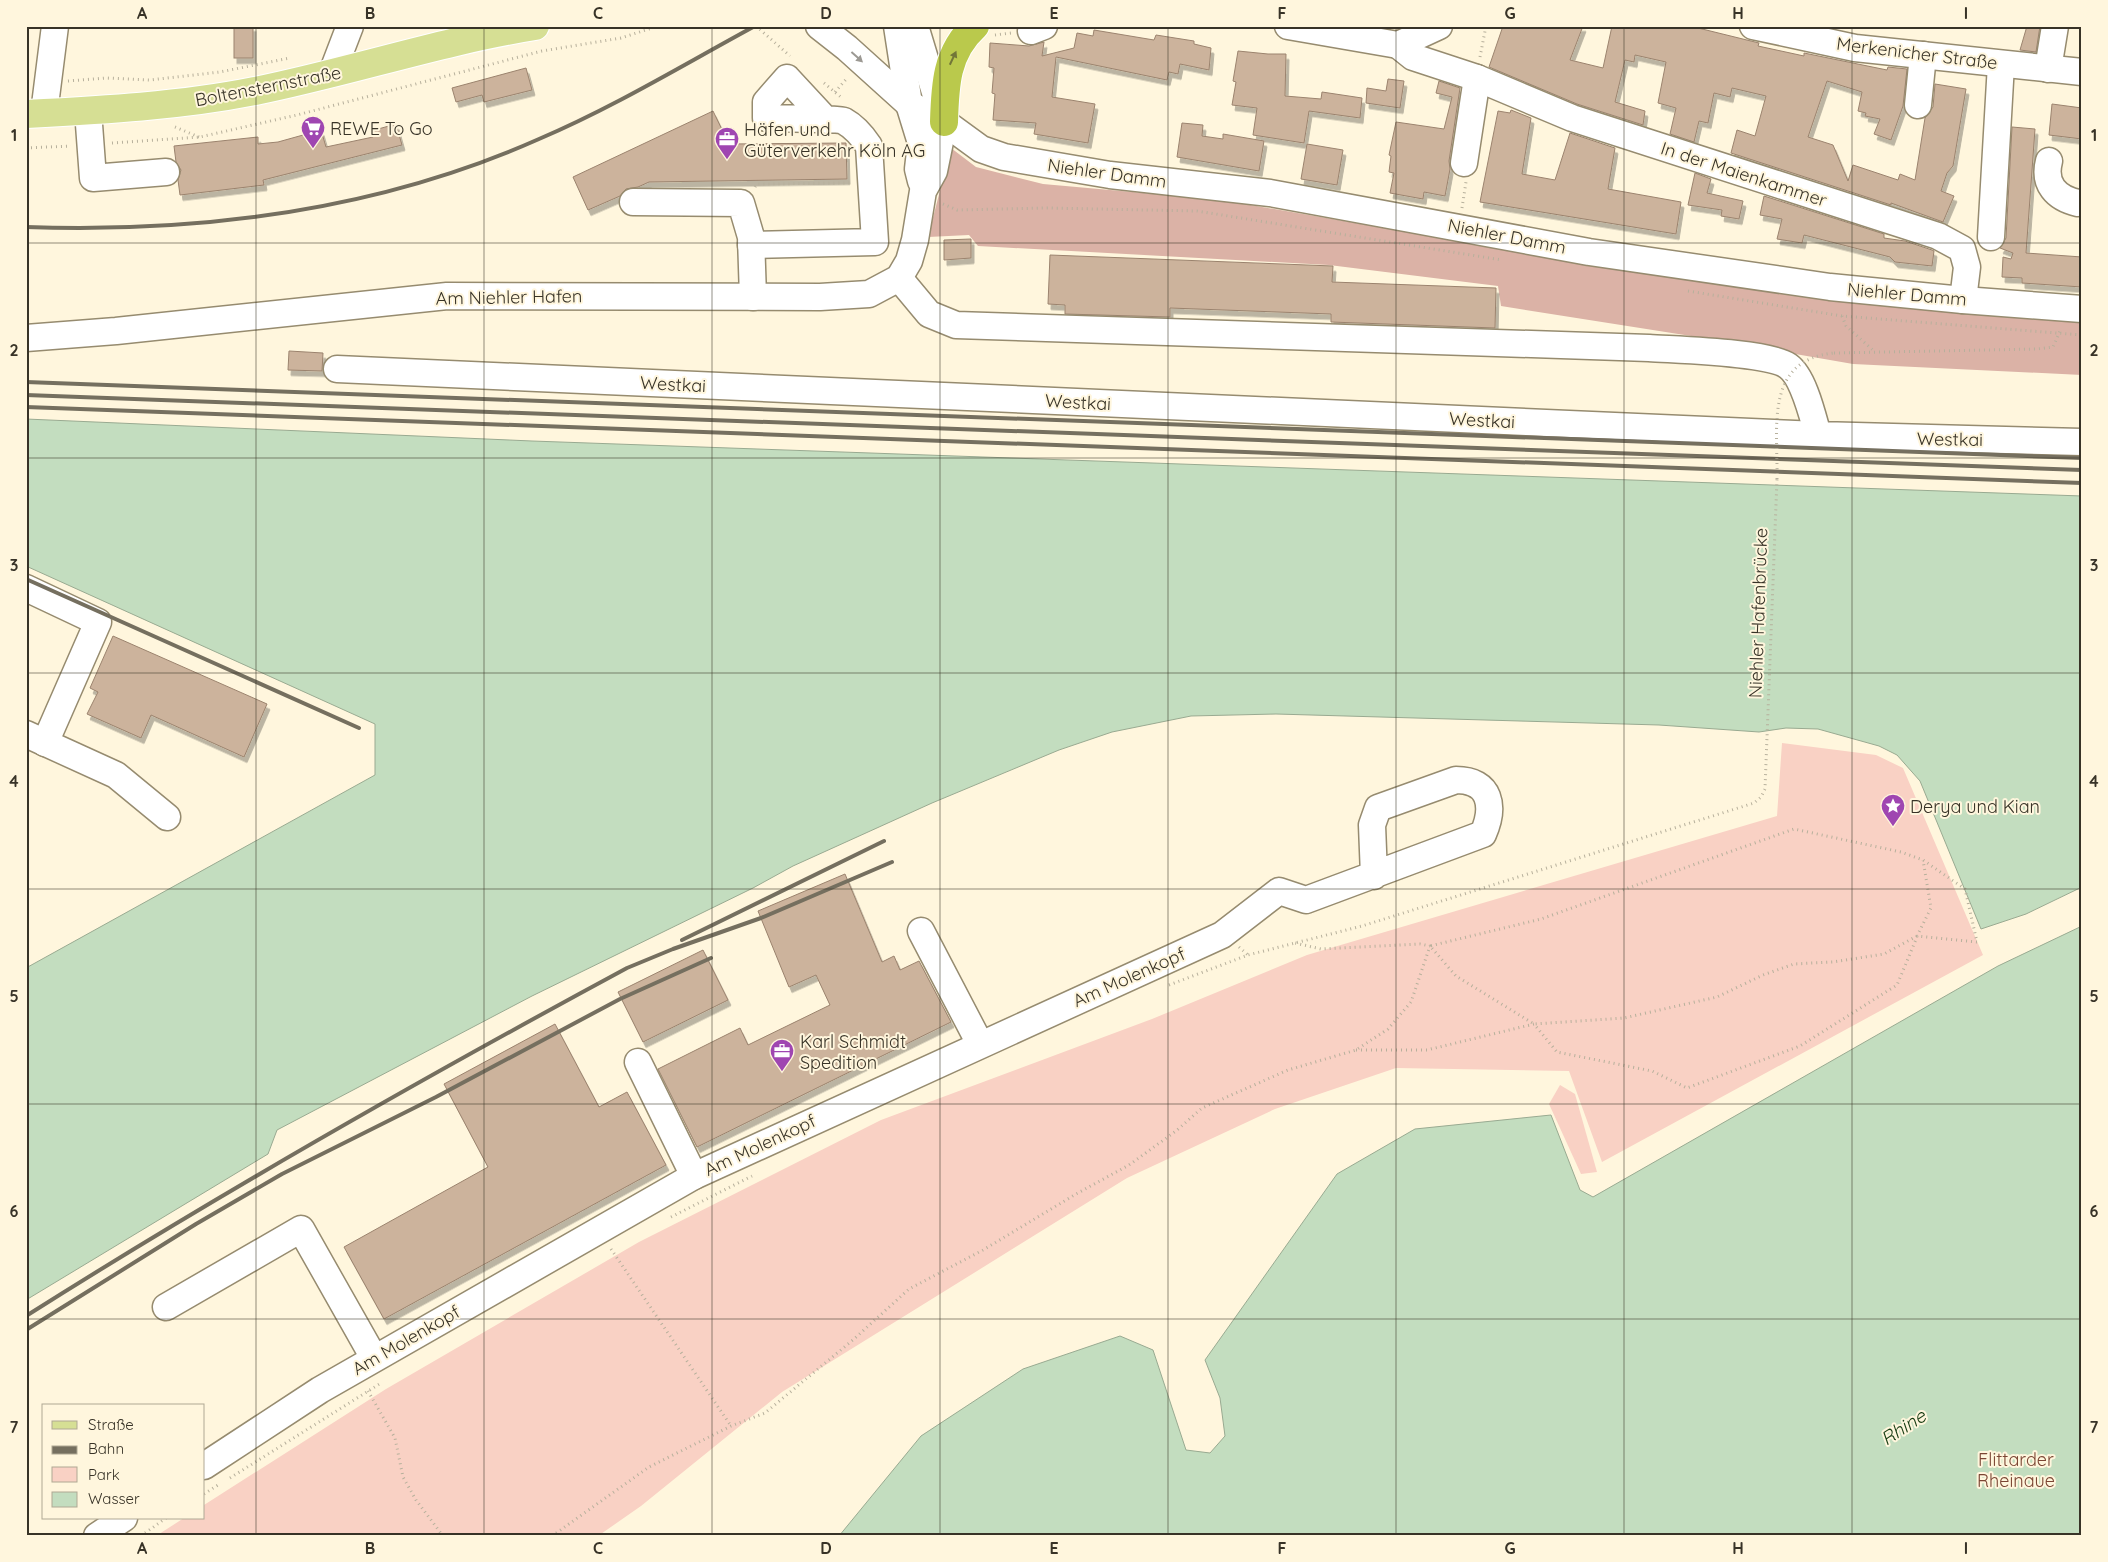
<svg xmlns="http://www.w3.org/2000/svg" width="2108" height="1562" font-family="Quicksand,sans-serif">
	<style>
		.green { fill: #f9d1c4 }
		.forest { fill: #dbb2a6 }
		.water { fill: #c3ddbf; stroke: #99aa91 }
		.building { fill: #ccb39c; stroke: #9b836e; filter: url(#shadow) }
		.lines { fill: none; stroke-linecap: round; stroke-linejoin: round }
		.minor-casing { stroke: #968b6f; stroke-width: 29 }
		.major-casing { stroke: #fff; stroke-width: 30 }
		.highway-casing { stroke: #fff; stroke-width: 30 }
		.path { stroke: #b7b09c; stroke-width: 3; stroke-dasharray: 1 4; stroke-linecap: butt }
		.minor { stroke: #fff; stroke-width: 26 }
		.major { stroke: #d6df94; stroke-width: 28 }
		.highway { stroke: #bac94c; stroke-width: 28 }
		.rail { stroke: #756f5f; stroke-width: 4 }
		.path-bridge { stroke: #b7b09c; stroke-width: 3; stroke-dasharray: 1 4; stroke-linecap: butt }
		.oneway { fill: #9c9993 }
		.oneway2 { fill: #727638 }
		.grid { fill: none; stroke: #383327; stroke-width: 1; stroke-opacity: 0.55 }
		.labels { text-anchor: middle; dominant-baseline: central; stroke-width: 4; stroke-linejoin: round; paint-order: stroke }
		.street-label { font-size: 18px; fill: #383327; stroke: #fff6dd }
		.poi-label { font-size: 18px; fill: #383327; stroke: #fff6dd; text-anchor: start }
		.park-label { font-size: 18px; fill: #7b4533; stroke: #fff6dd }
		.water-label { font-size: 19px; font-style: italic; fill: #153a10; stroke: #fff6dd }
		.neatline { fill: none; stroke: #383327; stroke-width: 2 }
		.grid-label { font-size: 16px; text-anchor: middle; font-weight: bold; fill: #383327 }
	</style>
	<defs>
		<filter id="shadow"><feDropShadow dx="3" dy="5.5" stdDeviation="0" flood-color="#0004"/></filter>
	</defs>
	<rect width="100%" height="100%" fill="#fff6dd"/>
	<g class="green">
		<path d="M1782,743l94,12 27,13 80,187 -381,207 -33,-91 -173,-3 -121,41 -148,69 -345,214 -141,114 -43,30h-442l28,-18h20v-13l182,-116 253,-147 242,-122 271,-101 155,-64 470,-139z"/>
		<path d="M1560,1085l15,9 22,78 -16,2 -32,-70z"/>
	</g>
	<path class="forest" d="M951,148l25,19 67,17 179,16 220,38 640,81v56l-229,-11 -162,-28 -190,-30 -3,-20 -169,-21 -351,-19 -9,-11 -41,2z"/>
	<g class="water">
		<path d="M26,419l506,22 1550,55v391l-56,27 -45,15 -61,-148 -23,-26 -18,-9 -61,-17 -32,-1 -27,4 -100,-7 -383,-11 -85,2 -79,16 -53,18 -127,53 -139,63 -40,22 -221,108 -255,134 -9,24 -242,146v-332l349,-193v-51l-349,-158z"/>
		<path d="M2082,926v610h-1243l82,-100 102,-67 97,-33 33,14 33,100 24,3 15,-17 -5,-38 -15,-38 132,-186 78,-45 136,-14 29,75 13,7 405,-231z"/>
	</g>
	<g class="building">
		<rect x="234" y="26" width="19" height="32"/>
		<path d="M1503,26h80l-13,34 33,8 9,-42h78l69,17 -1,3 46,10v-3l83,17 1,-3 19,2 -4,37 -12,34 -17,-6 6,-15 -15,-3 1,-3 -8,-2 4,-19 -35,-11 -19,56 25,8 15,36 5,-16 45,15 2,-6 15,6 10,-62 8,-11 2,-23 31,5 -13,77 -6,7 -6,18 13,5 -11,26 -52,-19v2l-160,-52 6,-23 18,6 11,-40 -34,-8 -2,9 -16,-4 -6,30 -9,-2 -5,21 -24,-8 6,-26 -18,-5 8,-41 -31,-7 -1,7 -9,-2 -10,42 30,9 -2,14 -66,-21 -88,-37z"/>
		<path d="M2027,26h13l-4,26 -16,-2z"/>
		<path d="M1094,30l60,10 2,-5 38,6v3l17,4 -2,22 -29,-6 -2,10 -9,-2 -2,8 -111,-23 -4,40 43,7 -7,39 -54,-9 2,-11 -43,-3 2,-26 -3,-1 2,-25 -5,-1 1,-24 39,3 15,-4 -2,14 32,-8 3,-15 16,3z"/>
		<path d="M1238,51l30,3h18l-1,42 36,3 1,-7 40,6 -2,20 -51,-7 -5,32 -51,-8 4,-27 -25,-3 4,-23 -3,-1z"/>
		<path d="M526,68l6,22 -48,12 -2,-7 -26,7 -4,-14z"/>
		<path d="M1388,79l16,2 -4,27 -34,-5 1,-15 19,3z"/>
		<path d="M1439,81l21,7 -11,73 1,8 -5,27 -21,-4 -1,7 -33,-6 4,-20 -5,-1 2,-16 -2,-1 7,-33 48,7 8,-32 -16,-4z"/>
		<path d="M2052,104l30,4v31l-33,-4z"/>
		<path d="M1511,110l20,8 -9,56 33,6 15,-47 45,15 -7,41 73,13 -5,32 -196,-32 18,-91 12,2z"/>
		<path d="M713,111l16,33 117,-1 1,36 -198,3 -11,5 -12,2 -6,7 -32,14 -15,-33z"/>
		<path d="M1182,123l21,2 -1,11 21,3v-5l41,7 -5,30 -82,-14z"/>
		<path d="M396,124l6,21 -139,35 1,5 -84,10 -2,-15 3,-10 -5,-8 -2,-16 84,-9v7l20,-2 43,-12 5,17 47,-10 -2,-6z"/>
		<path d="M2012,127l23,2 -9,124 56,4v30l-60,-4v-5l-20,-1 1,-20 8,2 2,-6 -13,-5 6,-10z"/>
		<path d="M1307,144l36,6 -6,35 -36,-6z"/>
		<path d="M1695,173l16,6 -4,14 36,8 -4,18 -18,-3 1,-6 -34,-5z"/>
		<path d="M1764,196l120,38v4l21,3 27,9 2,1 -2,15 -37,-4 -5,-5 -86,-22 -2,8 -25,-4 5,-20 -22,-4z"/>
		<path d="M971,239v19l-27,2v-20z"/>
		<path d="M1050,255l283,11 -1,16 164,6 -1,40 -164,-6v-8l-161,-6v9l-105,-3v-9l-17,-1z"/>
		<path d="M289,351l34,2 -1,18 -34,-1z"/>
		<path d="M113,636l154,68 -23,53 -93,-42 -10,23 -54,-24 11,-22 -8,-4z"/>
		<path d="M845,874l37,88 12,-6 6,14 19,-9 32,61 -254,125 -39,-78 82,-41 8,17 82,-40 -14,-30 -27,12 -31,-76z"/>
		<path d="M703,950l25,50 -85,42 -25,-50z"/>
		<path d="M555,1024l44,83 28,-15 39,73 -282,154 -40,-72 144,-80 -44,-83z"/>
	</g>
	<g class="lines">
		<defs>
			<g id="minor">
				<path d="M819,26l28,22 62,56 35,18 37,27 23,8 106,18 160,18 319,59 241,35 133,13 119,9"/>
				<path d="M897,26l12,78 12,39 -3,26 3,12"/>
				<path d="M1288,26l110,19 41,-19"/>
				<path d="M1753,26l102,22 227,24"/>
				<path d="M1031,31l13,-5"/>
				<path d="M1398,45l15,12 64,21 95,40 366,118 24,13 5,18 -4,33"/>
				<path d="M2048,69l7,-43"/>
				<path d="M332,73l18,-47"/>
				<path d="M1918,105l5,-50"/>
				<path d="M88,111l5,67 73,-6"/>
				<path d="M44,113l11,-87"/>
				<path d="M2049,161c-6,23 7,37 29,42"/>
				<path d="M1464,163l13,-85"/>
				<path d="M633,202l108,1 10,34 2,60"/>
				<path d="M1991,237l10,-173"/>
				<path d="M751,245l124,-3 -6,-96c-6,-9 -14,-19 -25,-25 -8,-3 -65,-2 -78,-3v-16l21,-24 39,42"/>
				<path d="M899,278l30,36 27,11 693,23c28,2 119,4 139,18 16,11 25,52 30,69l264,7"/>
				<path d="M26,338l90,-7 331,-35 373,1 49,-3 30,-16 10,-17 6,-21 8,-49 11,-20 10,-49 -29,-96"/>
				<path d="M337,369l1481,66"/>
				<path d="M26,588l72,34 -53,121"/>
				<path d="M26,734l90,41 51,42"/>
				<path d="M921,931l59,113"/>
				<path d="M638,1062l56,114"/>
				<path d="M166,1307l135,-78 73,129"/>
				<path d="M204,1466l116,-76 374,-214 528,-241 57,-44 27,9 177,-66c12,-27 8,-54 -27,-54l-78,28 -6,17 2,51"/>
				<path d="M97,1536l27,-18"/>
			</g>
			<path id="major" d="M26,114c77,-4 154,-8 229,-23 94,-19 186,-50 280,-65"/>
			<path id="highway" d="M944,122c1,-36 2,-70 31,-96"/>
		</defs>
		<use href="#minor" class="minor-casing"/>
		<use href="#major" class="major-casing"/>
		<use href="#highway" class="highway-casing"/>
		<g class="path">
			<path d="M756,26l34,30"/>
			<path d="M995,35l16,-2"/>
			<path d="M1480,57l6,-31"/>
			<path d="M68,81l38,-3 44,2 70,-8 70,-14"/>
			<path d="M824,83l18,15"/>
			<path d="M835,92l13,-15"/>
			<path d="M175,127l24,10"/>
			<path d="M112,143l88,-6 97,-22 245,-64 79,-13 37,-12"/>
			<path d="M26,148l45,-2"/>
			<path d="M755,187l2,-3 93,-1"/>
			<path d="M943,204l14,6 90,-2 150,3 305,49"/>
			<path d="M1462,208l4,-26"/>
			<path d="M1688,291l154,25 240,19"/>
			<path d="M1842,316l4,10 28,25"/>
			<path d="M1834,353l203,-4 16,-2 7,-16"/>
			<path d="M1917,936l-33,18 -51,8 -39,2 -31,11 -46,22 -93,21 -90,6 -78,-48 -26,-30 111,-27 253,-90 107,23 22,8 42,29 12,53 -60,-6 14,-28 -8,-48"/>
			<path d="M1239,947l9,8"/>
			<path d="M1169,985l79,-30 114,-29 392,-123 7,-6 4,-8 12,-310"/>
			<path d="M1356,1050h71l107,-26 23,28 95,19 35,17 113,-42 97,-61 20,-48"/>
			<path d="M671,1217l81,-41"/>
			<path d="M611,1249l120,177"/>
			<path d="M368,1391l27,47 8,39 13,23 27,36"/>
			<path d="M230,1478l151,-95"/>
			<path d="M204,1494l14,-9"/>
			<path d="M141,1536l25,-18"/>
			<path d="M552,1536l97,-69 82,-41 34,-13 89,-74 55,-50 74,-39 93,-56 53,-29 47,-34 26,-23 86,-38 68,-20 32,-21 23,-27 19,-56 -10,-2 -99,5 -26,-6"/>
		</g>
		<use href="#minor" class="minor"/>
		<use href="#major" class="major"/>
		<use href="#highway" class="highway"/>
		<g class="rail">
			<path d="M26,227c176,6 351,-16 513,-88 75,-32 144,-74 216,-113"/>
			<path d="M26,382l2056,76"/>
			<path d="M26,395l2056,75"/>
			<path d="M26,407l2056,76"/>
			<path d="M26,579l333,149"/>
			<path d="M682,940l202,-99"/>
			<path d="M26,1316c196,-124 397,-238 601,-348l46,-19 88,-31 131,-56"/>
			<path d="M26,1330l170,-106 86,-50 154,-77 184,-98 91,-41"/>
		</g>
		<path class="path-bridge" d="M1777,479c1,-52 -13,-119 57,-126"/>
	</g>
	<defs><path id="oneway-solid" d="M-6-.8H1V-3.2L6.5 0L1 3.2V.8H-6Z" transform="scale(1.25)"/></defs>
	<use class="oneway" href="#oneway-solid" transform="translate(857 57) rotate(42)"/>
	<use class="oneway2" href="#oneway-solid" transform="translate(953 58) rotate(-65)"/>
	<path class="grid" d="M256,26v1510M484,26v1510M712,26v1510M940,26v1510M1168,26v1510M1396,26v1510M1624,26v1510M1852,26v1510M26,243h2056M26,458h2056M26,673h2056M26,889h2056M26,1104h2056M26,1319h2056"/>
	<defs>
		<symbol id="supermarket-pin" viewBox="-11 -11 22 30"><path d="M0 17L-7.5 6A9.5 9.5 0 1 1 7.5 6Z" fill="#9f46b1" stroke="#fff6dd"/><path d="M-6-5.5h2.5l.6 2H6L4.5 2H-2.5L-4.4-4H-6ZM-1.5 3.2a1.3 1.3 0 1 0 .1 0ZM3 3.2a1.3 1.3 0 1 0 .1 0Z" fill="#fff"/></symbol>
		<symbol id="office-pin" viewBox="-11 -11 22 30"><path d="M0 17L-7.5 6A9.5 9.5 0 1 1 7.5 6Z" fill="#9f46b1" stroke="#fff6dd"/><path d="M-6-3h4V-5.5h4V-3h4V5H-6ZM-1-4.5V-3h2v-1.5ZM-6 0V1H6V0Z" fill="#fff"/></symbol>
		<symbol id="sight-pin" viewBox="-11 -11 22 30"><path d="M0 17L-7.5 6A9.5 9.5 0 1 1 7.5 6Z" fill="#9f46b1" stroke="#fff6dd"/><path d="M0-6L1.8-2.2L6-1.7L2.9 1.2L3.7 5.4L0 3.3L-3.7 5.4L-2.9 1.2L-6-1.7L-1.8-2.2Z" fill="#fff"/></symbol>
	</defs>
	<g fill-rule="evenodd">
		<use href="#supermarket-pin" x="299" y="114" width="28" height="38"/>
		<use href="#office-pin" x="713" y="125" width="28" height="38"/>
		<use href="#sight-pin" x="1879" y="792" width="28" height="38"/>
		<use href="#office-pin" x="768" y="1037" width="28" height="38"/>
	</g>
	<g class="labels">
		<g class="street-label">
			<text transform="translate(1917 53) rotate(7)">Merkenicher Straße</text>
			<text transform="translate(268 86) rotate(-11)">Boltensternstraße</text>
			<text transform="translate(1107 173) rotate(8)">Niehler Damm</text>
			<text transform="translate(1744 174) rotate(18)">In der Maienkammer</text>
			<text transform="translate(1507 236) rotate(11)">Niehler Damm</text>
			<text transform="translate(1907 294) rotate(5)">Niehler Damm</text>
			<text transform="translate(509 297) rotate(-1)">Am Niehler Hafen</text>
			<text transform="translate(673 384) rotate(3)">Westkai</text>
			<text transform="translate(1078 402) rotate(3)">Westkai</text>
			<text transform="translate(1482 420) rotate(3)">Westkai</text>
			<text transform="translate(1950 439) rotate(1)">Westkai</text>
			<text transform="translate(1758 613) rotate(-88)">Niehler Hafenbrücke</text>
			<text transform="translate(1129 977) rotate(-24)">Am Molenkopf</text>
			<text transform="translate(760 1145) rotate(-25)">Am Molenkopf</text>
			<text transform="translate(406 1340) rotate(-30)">Am Molenkopf</text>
		</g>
		<g class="poi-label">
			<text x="330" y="128">REWE To Go</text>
			<text x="744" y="129">Häfen und<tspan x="744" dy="21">Güterverkehr Köln AG</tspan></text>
			<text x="1910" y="806">Derya und Kian</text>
			<text x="800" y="1041">Karl Schmidt<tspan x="800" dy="21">Spedition</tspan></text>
		</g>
		<g class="park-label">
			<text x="2016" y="1459">Flittarder<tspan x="2016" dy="21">Rheinaue</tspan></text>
		</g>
		<g class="water-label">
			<text transform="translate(1903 1427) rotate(-33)">Rhine</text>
		</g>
	</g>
	<rect width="2108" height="1562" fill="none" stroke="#fff6dd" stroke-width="55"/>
	<rect x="42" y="1404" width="162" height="115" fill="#fff6dd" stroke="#afa894"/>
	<rect x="52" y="1421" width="25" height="8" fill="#d6df94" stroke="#afa894"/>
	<text x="88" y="1430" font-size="15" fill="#383327">Straße</text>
	<rect x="52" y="1446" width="25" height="8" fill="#756f5f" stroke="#afa894"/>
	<text x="88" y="1454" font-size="15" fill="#383327">Bahn</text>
	<rect x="52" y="1467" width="25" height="15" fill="#f9d1c4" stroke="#afa894"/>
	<text x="88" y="1480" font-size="15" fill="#383327">Park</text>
	<rect x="52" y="1492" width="25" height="15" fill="#c3ddbf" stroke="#afa894"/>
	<text x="88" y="1504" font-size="15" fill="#383327">Wasser</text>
	<rect x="28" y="28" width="2052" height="1506" class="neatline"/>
	<g class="grid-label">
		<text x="142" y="19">A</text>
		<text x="370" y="19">B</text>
		<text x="598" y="19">C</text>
		<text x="826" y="19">D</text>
		<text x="1054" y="19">E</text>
		<text x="1282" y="19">F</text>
		<text x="1510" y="19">G</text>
		<text x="1738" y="19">H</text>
		<text x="1966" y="19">I</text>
		<text x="14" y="141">1</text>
		<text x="2094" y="141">1</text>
		<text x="14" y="356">2</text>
		<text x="2094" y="356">2</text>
		<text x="14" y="571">3</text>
		<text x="2094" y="571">3</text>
		<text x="14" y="787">4</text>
		<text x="2094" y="787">4</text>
		<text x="14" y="1002">5</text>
		<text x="2094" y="1002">5</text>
		<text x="14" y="1217">6</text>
		<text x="2094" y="1217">6</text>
		<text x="14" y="1433">7</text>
		<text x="2094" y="1433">7</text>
		<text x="142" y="1554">A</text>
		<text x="370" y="1554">B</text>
		<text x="598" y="1554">C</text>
		<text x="826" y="1554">D</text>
		<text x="1054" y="1554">E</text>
		<text x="1282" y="1554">F</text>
		<text x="1510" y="1554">G</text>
		<text x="1738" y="1554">H</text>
		<text x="1966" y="1554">I</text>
	</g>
</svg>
